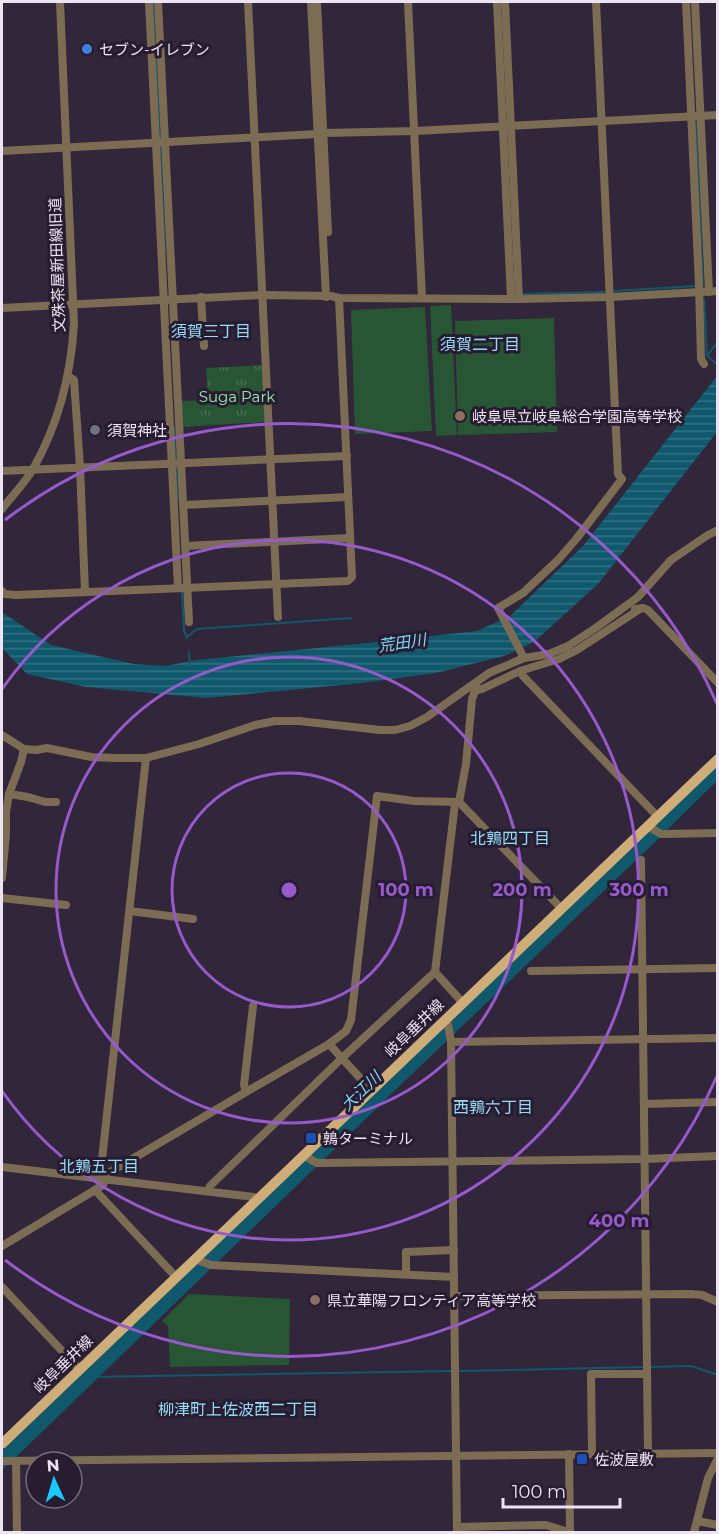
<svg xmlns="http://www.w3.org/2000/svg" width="719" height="1534" font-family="Montserrat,'Noto Sans JP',sans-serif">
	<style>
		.grass { fill: url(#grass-tufts) }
		.pitch { fill: #285635 }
		.water { fill: url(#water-rules) }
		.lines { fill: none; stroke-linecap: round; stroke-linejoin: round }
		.stream { stroke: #10596d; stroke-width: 2 }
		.river { stroke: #10596d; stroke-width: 14 }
		.minor { stroke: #7d6c54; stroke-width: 8 }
		.major { stroke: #cfad79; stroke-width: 10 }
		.ring { fill: none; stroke: #975acc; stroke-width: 3 }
		.shop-dot { fill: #3f7fe0; stroke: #271c30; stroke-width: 2 }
		.education-dot { fill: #8d6e63; stroke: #271c30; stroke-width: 2 }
		.worship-dot { fill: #6b7280; stroke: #271c30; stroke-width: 2 }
		.transit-dot { fill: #1a4fb4; stroke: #271c30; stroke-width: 2 }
		.labels { text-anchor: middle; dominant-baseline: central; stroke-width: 6; stroke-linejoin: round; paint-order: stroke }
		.poi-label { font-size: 15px; fill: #ece4f2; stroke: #271c30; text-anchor: start }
		.street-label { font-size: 15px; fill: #ece4f2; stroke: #271c30 }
		.park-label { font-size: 15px; fill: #94eaaa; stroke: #271c30 }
		.neighbourhood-label { font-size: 16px; fill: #95dbf7; stroke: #271c30 }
		.water-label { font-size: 16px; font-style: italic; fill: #7fdbf9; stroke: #271c30 }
		.centre { fill: #975acc; stroke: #271c30; stroke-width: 3 }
		.ring-label { font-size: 18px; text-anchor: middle; font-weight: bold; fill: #975acc; stroke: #271c30; stroke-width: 6; stroke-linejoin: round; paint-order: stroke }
	</style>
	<defs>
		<pattern id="grass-tufts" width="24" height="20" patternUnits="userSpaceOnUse" patternTransform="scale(1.5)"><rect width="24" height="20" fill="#285635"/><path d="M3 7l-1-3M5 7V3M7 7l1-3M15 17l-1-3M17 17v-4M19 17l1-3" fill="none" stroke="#476e53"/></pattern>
		<pattern id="water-rules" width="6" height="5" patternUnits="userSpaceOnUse" patternTransform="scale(1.5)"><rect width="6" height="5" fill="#10596d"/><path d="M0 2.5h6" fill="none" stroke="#337182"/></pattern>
	</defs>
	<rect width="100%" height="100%" fill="#31263a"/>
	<path class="grass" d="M264,365l2,57 -86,5v-26l28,-1 -2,-32z"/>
	<g class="pitch">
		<path d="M451,305l6,130 -21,1 -6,-130z"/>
		<path d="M425,307l7,124 -77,3 -4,-124z"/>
		<path d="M554,318l3,114 -99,3 -3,-114z"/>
		<path d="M189,1294l101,5 -1,66 -119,2 -2,-41 -6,-5z"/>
	</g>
	<path class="water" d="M717,376v56l-119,152 -64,58 -30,14 -68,17 -74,10 -155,15 -121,-11 -59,-13 -25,-26v-36l49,33 83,19 31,2 32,-6 170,-17 110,-12 33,-15 73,-70z"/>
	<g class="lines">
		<g class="stream">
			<path d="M153,2l7,136"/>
			<path d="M696,123l7,161"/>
			<path d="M160,145l5,105"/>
			<path d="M615,291l81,-5"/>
			<path d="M522,294l82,-2"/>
			<path d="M704,299l3,57 11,9"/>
			<path d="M707,356l11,-15"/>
			<path d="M174,428l2,31"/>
			<path d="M176,467l2,33"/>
			<path d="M182,590l2,41 3,7"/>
			<path d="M187,637l10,-8 154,-11"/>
			<path d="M189,652l1,12"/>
			<path d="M650,1367l41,-1 27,9"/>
			<path d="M458,1371l186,-4"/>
			<path d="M89,1377l363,-6"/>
		</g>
		<path class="river" d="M2,1461l401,-388 243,-232 72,-71"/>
		<g class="minor">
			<path d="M149,2l29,586"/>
			<path d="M158,2l31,620"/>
			<path d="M248,2l30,615"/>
			<path d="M311,2l15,295"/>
			<path d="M317,2l11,230"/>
			<path d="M408,2l14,296"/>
			<path d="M497,2l14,297"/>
			<path d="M505,2l14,297"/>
			<path d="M686,2l13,283 2,74 3,5"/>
			<path d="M695,2l14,290"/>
			<path d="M2,151l315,-17 6,-1 92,-2 303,-16"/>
			<path d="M201,297l3,49"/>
			<path d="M2,308l260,-13 69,1 8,2 180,1 92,-2 107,-6"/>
			<path d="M68,376l6,4 6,87 5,125"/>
			<path d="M2,471l345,-15"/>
			<path d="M183,505l165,-8"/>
			<path d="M2,509c10,-13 22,-25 31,-40 25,-44 38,-95 41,-145l-14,-322"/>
			<path d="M185,546l164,-8"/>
			<path d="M2,591l3,3 11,1 332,-14 4,-4 -13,-279"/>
			<path d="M635,609l8,-1 5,2 70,73"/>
			<path d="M524,658l-26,-50 25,-15 35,-33 19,-22 45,-59 -4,-5 -22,-472"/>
			<path d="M520,671l3,5 134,140"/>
			<path d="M475,691l7,-2 38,-18 39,-12 18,-9 63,-41"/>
			<path d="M2,735l22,14 12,1 11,-2 44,9 24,1h31l53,-14 56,-19 20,-4h24l81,9h15l15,-4 17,-9 62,-44 35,-15 25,-4 19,-8 29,-19 41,-30 33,-37 37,-25 10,-5"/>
			<path d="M9,794l19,3 17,5h11"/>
			<path d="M459,802l7,-38 6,-65 3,-8 3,-3"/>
			<path d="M459,802l102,106"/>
			<path d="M648,826l13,8 57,-1"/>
			<path d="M641,860l7,594"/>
			<path d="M2,878l4,-44v-22l3,-18 12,-32 3,-13"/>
			<path d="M2,898l64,7"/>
			<path d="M130,911l63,8"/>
			<path d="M531,971l187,-3"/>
			<path d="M435,972l20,-169"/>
			<path d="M253,1006l-9,79 2,7 83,-48"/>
			<path d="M444,1020l4,5 3,17 6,490"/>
			<path d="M451,1042l267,-4"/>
			<path d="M371,1090l-42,-46 17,-13 5,-11 26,-224 37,5 45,1"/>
			<path d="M644,1104l74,-2"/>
			<path d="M304,1154l4,4 9,5 327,-4 74,-3"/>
			<path d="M2,1167l252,30 4,2"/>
			<path d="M100,1178l46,-420"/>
			<path d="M100,1178l146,-86"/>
			<path d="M95,1190l81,87"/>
			<path d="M208,1191l2,-5 132,-128 93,-86 28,31"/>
			<path d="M2,1246l93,-56 8,-5 2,-6"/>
			<path d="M196,1258l4,3 11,4 243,12"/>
			<path d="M406,1274v-22l48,-2"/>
			<path d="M2,1287l77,82"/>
			<path d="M454,1296l236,-2 12,1 16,7"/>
			<path d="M569,1454l1,78"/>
			<path d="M592,1454l-1,-80h56"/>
			<path d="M2,1461l716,-8"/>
			<path d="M16,1461l1,71"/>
			<path d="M697,1521l21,4"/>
			<path d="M457,1527l89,-2 22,7"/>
			<path d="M694,1532l14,-54 10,-20"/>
		</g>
		<path class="major" d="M2,1444l716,-685"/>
	</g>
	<g class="ring">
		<circle cx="289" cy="890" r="117"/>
		<circle cx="289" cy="890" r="233"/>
		<path d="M2 689A350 350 0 1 1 2 1091"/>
		<path d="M717 1076A467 467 0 0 1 5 1260M5 520A467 467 0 0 1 717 704"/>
	</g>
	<circle class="shop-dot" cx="87" cy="49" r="6"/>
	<g class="education-dot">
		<circle cx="460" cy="416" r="6"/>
		<circle cx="315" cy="1300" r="6"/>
	</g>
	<circle class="worship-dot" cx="95" cy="430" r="6"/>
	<g class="transit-dot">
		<rect x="305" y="1132" width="12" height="12" rx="3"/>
		<rect x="576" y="1453" width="12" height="12" rx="3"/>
	</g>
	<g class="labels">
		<g class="poi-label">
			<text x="99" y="49">セブン-イレブン</text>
			<text x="472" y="416">岐阜県立岐阜総合学園高等学校</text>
			<text x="107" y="430">須賀神社</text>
			<text x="323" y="1138">鶉ターミナル</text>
			<text x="327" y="1300">県立華陽フロンティア高等学校</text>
			<text x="594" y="1459">佐波屋敷</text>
		</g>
		<g class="street-label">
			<text transform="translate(57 265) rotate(-92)">文殊茶屋新田線旧道</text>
			<text transform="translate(414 1028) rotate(-44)">岐阜垂井線</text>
			<text transform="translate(63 1364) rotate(-44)">岐阜垂井線</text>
		</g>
		<g class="park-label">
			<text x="237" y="396">Suga Park</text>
		</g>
		<g class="neighbourhood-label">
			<text x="211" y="331">須賀三丁目</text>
			<text x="480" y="344">須賀二丁目</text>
			<text x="510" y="838">北鶉四丁目</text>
			<text x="493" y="1107">西鶉六丁目</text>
			<text x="99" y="1166">北鶉五丁目</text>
			<text x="238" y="1409">柳津町上佐波西二丁目</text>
		</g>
		<g class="water-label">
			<text transform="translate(402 643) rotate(-8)">荒田川</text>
			<text transform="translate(361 1091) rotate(-44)">大江川</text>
		</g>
	</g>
	<circle cx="289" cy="890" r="9" class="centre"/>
	<g class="ring-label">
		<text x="406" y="896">100 m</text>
		<text x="522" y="896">200 m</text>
		<text x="639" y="896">300 m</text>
		<text x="619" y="1227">400 m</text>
	</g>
	<rect width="719" height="1534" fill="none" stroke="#ece4f2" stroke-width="6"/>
	<g transform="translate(54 1480) rotate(356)"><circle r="28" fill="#271c30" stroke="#766c7e" stroke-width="1.5"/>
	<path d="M0-4.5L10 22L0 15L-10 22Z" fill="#19cafc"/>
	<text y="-9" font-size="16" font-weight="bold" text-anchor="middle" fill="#ece4f2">N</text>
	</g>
	<path d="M503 1498v9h117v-9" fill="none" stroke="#ece4f2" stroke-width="3"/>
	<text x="512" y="1498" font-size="18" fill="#ece4f2" stroke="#271c30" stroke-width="4.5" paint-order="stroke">100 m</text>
</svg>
